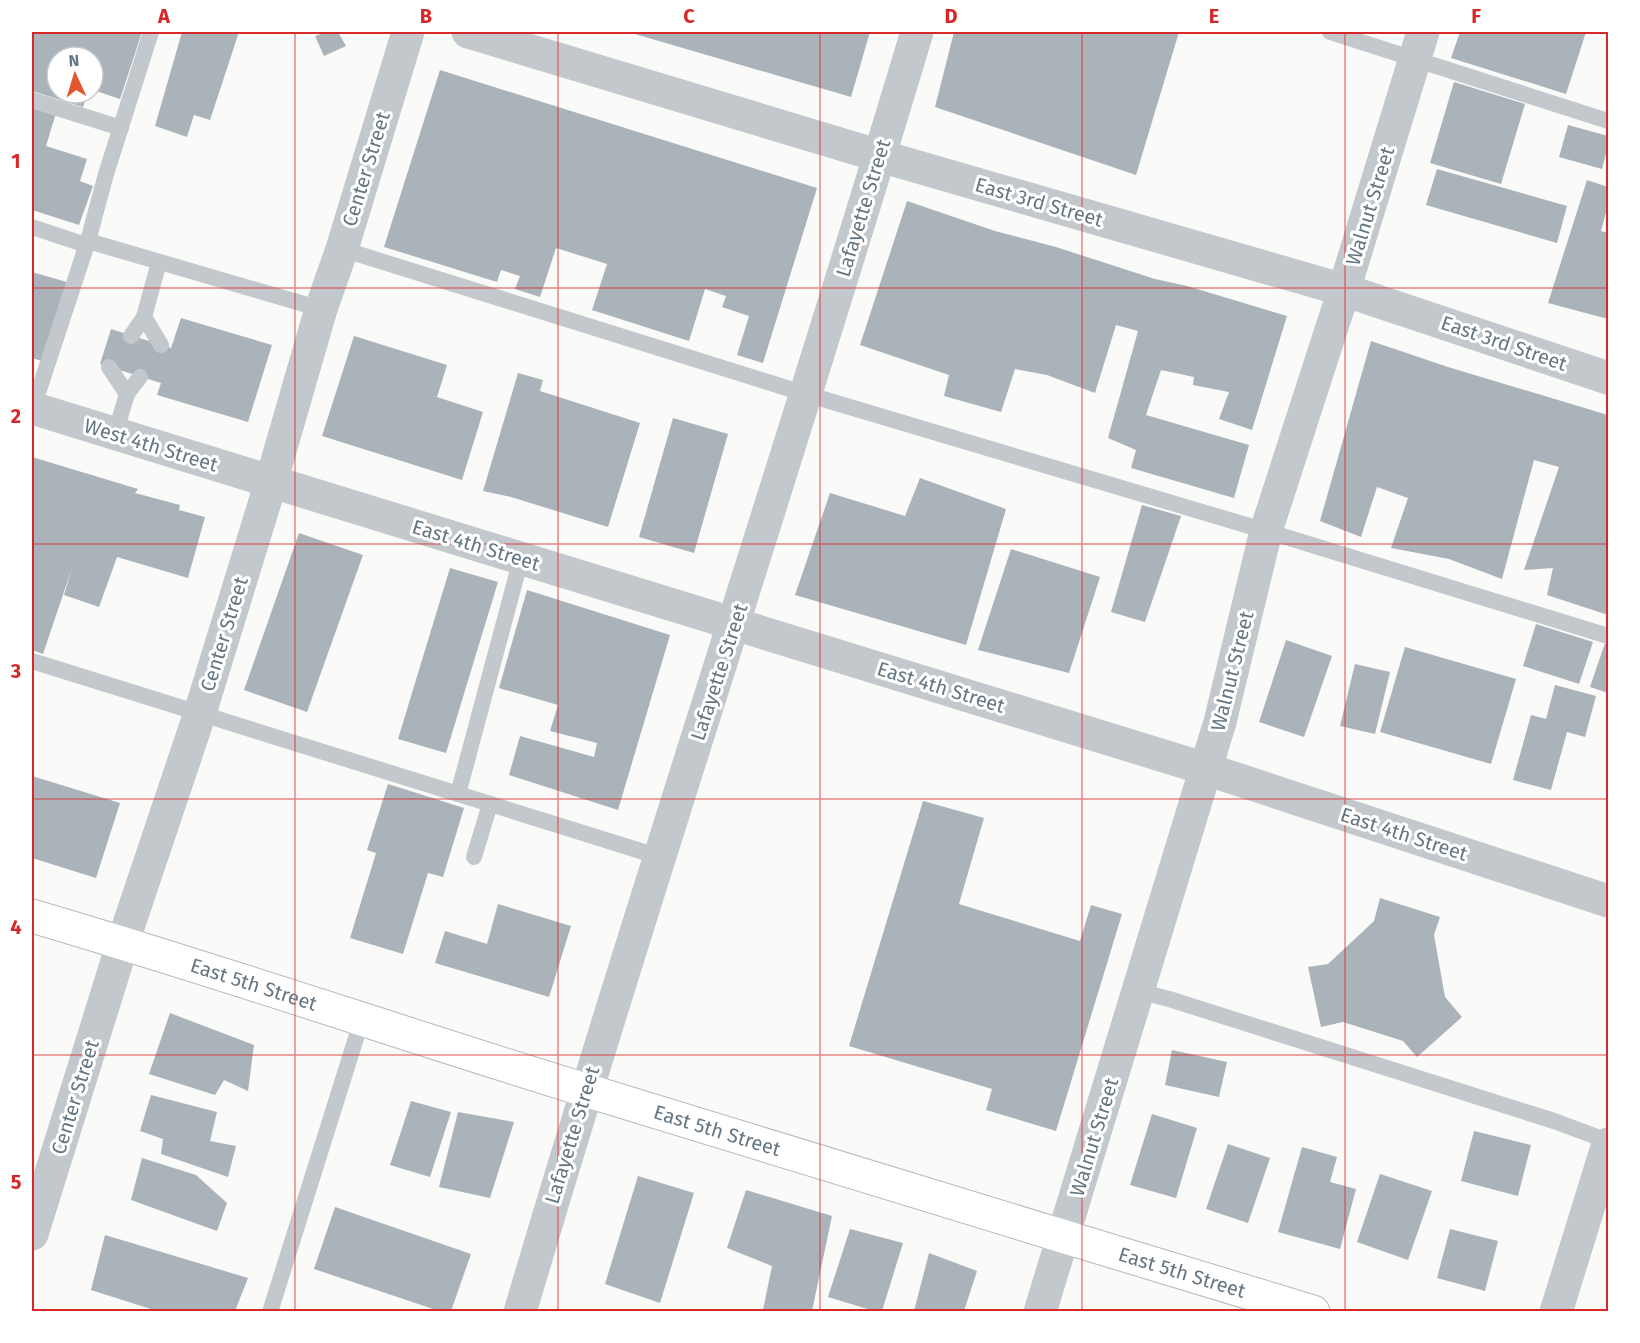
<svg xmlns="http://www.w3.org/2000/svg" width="1640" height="1343" font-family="'Fira Sans',sans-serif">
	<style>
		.building { fill: #aab3b9 }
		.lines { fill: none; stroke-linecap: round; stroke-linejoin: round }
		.secondary-casing { stroke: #b3babf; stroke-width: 35 }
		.lane { stroke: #c3c8cc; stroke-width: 16 }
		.street { stroke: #c3c8cc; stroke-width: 33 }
		.secondary { stroke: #fff; stroke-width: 33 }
		.grid { fill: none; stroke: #d62828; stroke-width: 1.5; stroke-opacity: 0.55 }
		.labels { text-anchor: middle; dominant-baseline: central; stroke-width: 6; stroke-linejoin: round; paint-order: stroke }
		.street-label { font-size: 20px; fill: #657683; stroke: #fff }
		.neatline { fill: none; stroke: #d62828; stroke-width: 2 }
		.grid-label { font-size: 20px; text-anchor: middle; font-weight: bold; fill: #d62828 }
	</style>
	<rect width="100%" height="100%" fill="#fafaf8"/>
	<g class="building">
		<path d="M32,32h110l-22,67 -27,-9v-33h-36v36h31l-5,14 -51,-16z"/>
		<path d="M182,32h57l-29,88 -16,-5 -7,22 -32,-11z"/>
		<path d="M327,32h11l8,14 -22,10 -9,-20z"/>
		<path d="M628,32h242l-19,65z"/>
		<path d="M954,32h225l-43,143 -201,-68z"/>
		<path d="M1460,32h126l-20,62 -115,-36z"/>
		<path d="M440,70l377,118 -54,175 -26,-8 12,-39 -27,-9 4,-11 -21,-7 -16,52 -97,-31 15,-46 -51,-16 -16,49 -25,-8 5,-13 -19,-6 -4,12 -113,-35z"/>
		<path d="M1454,82l71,22 -24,80 -71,-21z"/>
		<path d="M32,106l24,7 -10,33 41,13 -7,22 13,5 -14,39 -47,-15z"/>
		<path d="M1568,125l40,11v10l-6,23 -43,-12z"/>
		<path d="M1437,169l130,37 -10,37 -131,-38z"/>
		<path d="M1587,180l21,7v18l-7,26 7,2v86l-60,-16z"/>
		<path d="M907,201l88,30 61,16 99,32 32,7 100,30 -35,114 -33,-11 10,-27 -36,-7 1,-8 -33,-7 -15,45 103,30 -15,53 -103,-30 5,-18 -28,-12 30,-107 -22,-6 -21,68 -48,-18 -32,-6 -14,43 -57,-16 5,-21 -89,-30z"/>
		<path d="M32,272l38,11 -25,79 -13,-4z"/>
		<path d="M181,318l91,27 -24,77 -91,-27 4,-12 -61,-19 11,-35 60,19z"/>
		<path d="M354,336l93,29 -10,32 46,15 -21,68 -140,-44z"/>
		<path d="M1371,341l77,26 160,48v200l-61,-20 6,-27 -29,2 35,-103 -25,-7 -32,119 -53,-20 -58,-11 17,-50 -31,-11 -16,50 -41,-16z"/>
		<path d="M518,373l25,7 -3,11 100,32 -32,104 -97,-30 -28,-6z"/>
		<path d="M673,418l55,16 -34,119 -55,-16z"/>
		<path d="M32,457l106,32 -3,4 45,12 -1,5 26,7 -17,61 -71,-21 -18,50 -35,-12 8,-27 -29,86 -11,-4z"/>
		<path d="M920,478l86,31 -40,136 -171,-50 35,-102 75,23z"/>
		<path d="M1142,505l39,11 -36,106 -34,-10z"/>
		<path d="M299,533l64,22 -56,157 -63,-22z"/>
		<path d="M1011,549l89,28 -31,96 -91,-23z"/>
		<path d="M450,568l48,14 -52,171 -48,-14z"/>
		<path d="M527,590l143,45 -52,175 -109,-35 11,-39 74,21 3,-14 -47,-12 8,-26 -59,-17z"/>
		<path d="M1536,624l57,18 -14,42 -56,-18z"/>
		<path d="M1286,640l46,16 -28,81 -45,-15z"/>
		<path d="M1605,643l3,1v49l-18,-6z"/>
		<path d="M1405,647l111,32 -25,85 -111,-32z"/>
		<path d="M1355,664l35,8 -15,62 -35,-8z"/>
		<path d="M1555,685l41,11 -11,41 -18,-5 -16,58 -38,-10 18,-65 15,4z"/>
		<path d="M32,776l88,27 -24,75 -64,-20z"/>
		<path d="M388,784l76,24 -21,69 -15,-4 -25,81 -53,-16 26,-85 -9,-3z"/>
		<path d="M923,801l61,17 -25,86 121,37 11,-36 31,9 -66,217 -70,-21 6,-21 -143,-43z"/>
		<path d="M1380,898l60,19 -6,18 11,62 17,20 -45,40 -14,-16 -60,-19 -22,5 -13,-60 20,-3 46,-43z"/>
		<path d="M498,904l73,22 -22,71 -114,-34 10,-32 42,13z"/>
		<path d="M170,1013l84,32 -6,46 -24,-11 -9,15 -66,-21z"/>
		<path d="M1172,1050l55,12 -8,35 -54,-12z"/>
		<path d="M151,1095l66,17 -7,29 26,5 -8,31 -67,-23 2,-15 -23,-8z"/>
		<path d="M411,1101l40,11 -21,65 -40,-12z"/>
		<path d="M458,1112l56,10 -24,76 -51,-11z"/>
		<path d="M1152,1114l45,14 -21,70 -46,-13z"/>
		<path d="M1474,1131l57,14 -13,51 -57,-15z"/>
		<path d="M1228,1144l42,14 -22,65 -42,-14z"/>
		<path d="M1302,1147l35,10 -7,25 26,7 -16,60 -62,-17z"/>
		<path d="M142,1158l54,17 31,28 -10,28 -86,-31z"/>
		<path d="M1380,1174l52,17 -24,69 -51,-18z"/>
		<path d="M638,1176l56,17 -34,110 -55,-19z"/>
		<path d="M746,1190l86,26 -20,95h-39l-10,-1 9,-44 -45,-18z"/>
		<path d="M335,1207l136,47 -20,57h-12l-125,-42z"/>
		<path d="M850,1229l53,14 -21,68h-8l-46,-14z"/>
		<path d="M1450,1229l48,12 -13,50 -48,-13z"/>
		<path d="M105,1235l143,43 -13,33h-78l-66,-21z"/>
		<path d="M929,1253l48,18 -13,40h-50z"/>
	</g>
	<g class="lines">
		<defs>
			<g id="secondary">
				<path id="s1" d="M32,916c185,54 368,117 553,174 242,74 485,149 728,222"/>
			</g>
		</defs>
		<use href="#secondary" class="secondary-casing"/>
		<g class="lane">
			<path d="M1330,32l278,89"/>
			<path d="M32,100l89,28"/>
			<path d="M32,227l54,18"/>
			<path d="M88,241l233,68"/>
			<path d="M342,249l464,145 460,137 342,105"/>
			<path d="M144,317l17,28"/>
			<path d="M131,336l13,-19 15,-55"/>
			<path d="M109,367l18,27"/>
			<path d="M33,408l55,-167 18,-67 45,-142"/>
			<path d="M115,434l12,-40 13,-17"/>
			<path d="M32,661l628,196"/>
			<path d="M458,794l63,-235"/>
			<path d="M474,857l16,-53"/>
			<path d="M1138,991l31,8 385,122 54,20"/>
			<path d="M270,1312l92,-293"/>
		</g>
		<g class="street">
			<path d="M468,32l412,124 464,134 264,88"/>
			<path d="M32,408l1174,361 402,132"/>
			<path d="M32,1234l91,-292 77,-229 71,-231 50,-173 21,-60 66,-217"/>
			<path d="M520,1312c127,-429 269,-852 397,-1280"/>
			<path d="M1040,1312l180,-590 46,-191 78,-241 79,-258"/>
			<path d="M1556,1312l52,-168"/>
		</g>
		<use href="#secondary" class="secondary"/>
	</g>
	<path class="grid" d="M295,32v1280M558,32v1280M820,32v1280M1082,32v1280M1345,32v1280M32,288h1576M32,544h1576M32,799h1576M32,1055h1576"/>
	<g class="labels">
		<g class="street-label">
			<text transform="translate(366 169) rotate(-73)">Center Street</text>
			<text transform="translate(1039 202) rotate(16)">East 3rd Street</text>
			<text transform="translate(1370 206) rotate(-73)">Walnut Street</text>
			<text transform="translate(863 208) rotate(-73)">Lafayette Street</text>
			<text transform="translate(1504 343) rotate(19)">East 3rd Street</text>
			<text transform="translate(151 445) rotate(17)">West 4th Street</text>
			<text transform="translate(476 545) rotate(17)">East 4th Street</text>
			<text transform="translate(224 634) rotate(-73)">Center Street</text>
			<text transform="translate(1232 671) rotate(-76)">Walnut Street</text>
			<text transform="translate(719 672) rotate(-72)">Lafayette Street</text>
			<text transform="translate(941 687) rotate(17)">East 4th Street</text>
			<text transform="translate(1404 834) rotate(18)">East 4th Street</text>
			<text stroke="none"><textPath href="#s1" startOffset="232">East 5th Street</textPath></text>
			<text transform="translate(75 1097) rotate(-73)">Center Street</text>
			<text stroke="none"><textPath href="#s1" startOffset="718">East 5th Street</textPath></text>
			<text transform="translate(572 1135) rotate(-73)">Lafayette Street</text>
			<text transform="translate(1094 1137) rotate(-73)">Walnut Street</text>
			<text stroke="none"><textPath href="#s1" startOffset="1204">East 5th Street</textPath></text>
		</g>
	</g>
	<rect width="1640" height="1343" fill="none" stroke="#ffffff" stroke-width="66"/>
	<g transform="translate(75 75) rotate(356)"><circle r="28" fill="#ffffff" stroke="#c1c8cd" stroke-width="1.5"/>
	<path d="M0-4.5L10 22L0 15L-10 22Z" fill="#e4572e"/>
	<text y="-9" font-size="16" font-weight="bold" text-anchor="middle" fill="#657683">N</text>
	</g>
	<rect x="33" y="33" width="1574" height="1277" class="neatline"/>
	<g class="grid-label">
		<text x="164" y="23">A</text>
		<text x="426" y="23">B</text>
		<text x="689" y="23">C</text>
		<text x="951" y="23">D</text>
		<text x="1214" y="23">E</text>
		<text x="1476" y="23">F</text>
		<text x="16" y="168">1</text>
		<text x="16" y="423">2</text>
		<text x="16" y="678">3</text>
		<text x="16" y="934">4</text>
		<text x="16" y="1189">5</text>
	</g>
</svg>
